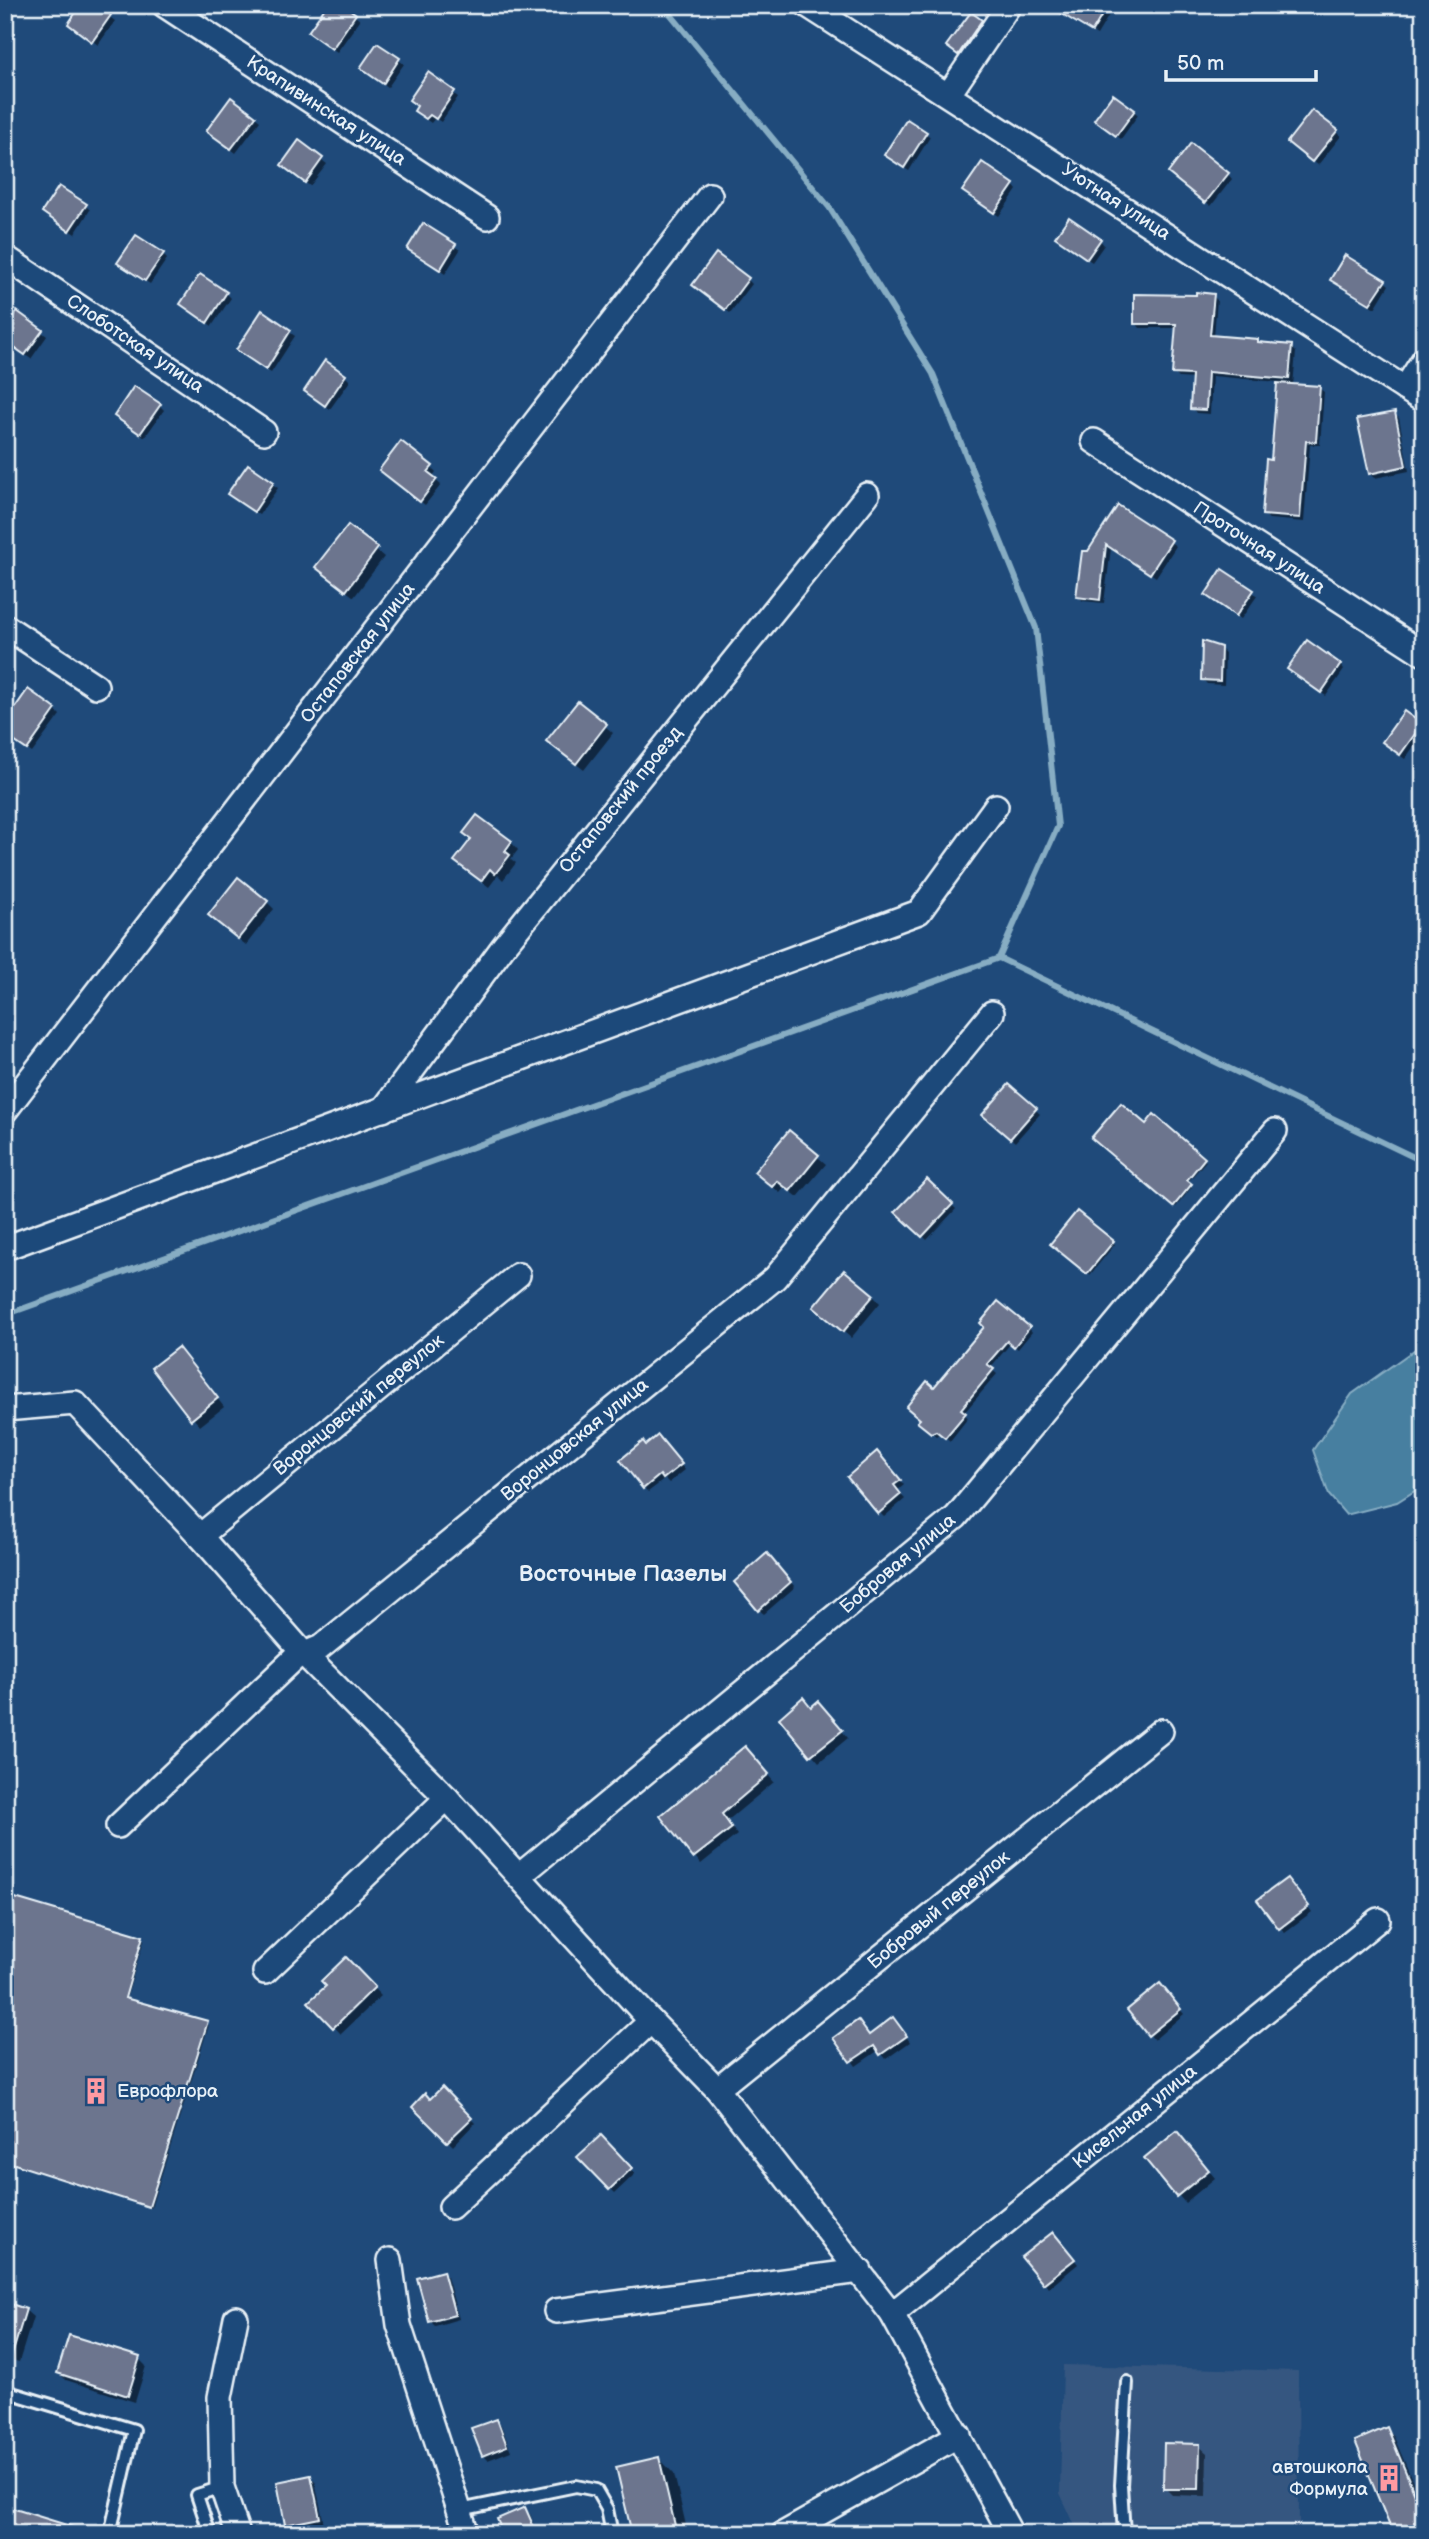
<svg xmlns="http://www.w3.org/2000/svg" width="1429" height="2539" font-family="'Balsamiq Sans',sans-serif">
	<style>
		.built { fill: #365780 }
		.water { fill: #477fa0; stroke: #87adc3; stroke-width: 2 }
		.shadow { fill: #0007 }
		.lines { fill: none; stroke-linecap: round; stroke-linejoin: round }
		.stream { stroke: #87adc3; stroke-width: 6 }
		.building { fill: #6c748e; stroke: #e8f1f8; stroke-width: 2 }
		.lane-casing { stroke: #e8f1f8; stroke-width: 16 }
		.street-casing { stroke: #e8f1f8; stroke-width: 28 }
		.lane { stroke: #1f4a7a; stroke-width: 10 }
		.street { stroke: #1f4a7a; stroke-width: 23 }
		.labels { text-anchor: middle; dominant-baseline: central; stroke-width: 5; stroke-linejoin: round; paint-order: stroke }
		.street-label { font-size: 19px; fill: #e8f1f8; stroke: #1f4a7a }
		.poi-label { font-size: 19px; fill: #e8f1f8; stroke: #1f4a7a; text-anchor: start }
		.quarter-label { font-size: 23px; font-weight: bold; fill: #e8f1f8; stroke: #1f4a7a }
	</style>
	<rect width="100%" height="100%" fill="#1f4a7a"/>
	<filter id="ink" filterUnits="userSpaceOnUse"><feTurbulence type="fractalNoise" baseFrequency=".0143" numOctaves="2"/><feDisplacementMap in="SourceGraphic" scale="14" xChannelSelector="R" yChannelSelector="G"/><feConvolveMatrix kernelMatrix="1 2 1 2 8 2 1 2 1" color-interpolation-filters="sRGB"/></filter>
	<g filter="url(#ink)">
		<path class="built" d="M1063,2365l235,6 1,163h-220l-19,-41z"/>
		<path class="water" d="M1424,1343v142l-27,17 -51,13 -17,-20 -16,-45 39,-56z"/>
		<g class="shadow">
			<path d="M94,5l21,16 -17,24 -28,-21z"/>
			<path d="M266,5h21l-6,10z"/>
			<path d="M341,5l19,15 -23,32 -22,-16z"/>
			<path d="M908,5h21l-6,10z"/>
			<path d="M1049,5h66l-18,30z"/>
			<path d="M981,21l5,4 -23,33 -10,-8z"/>
			<path d="M378,45l26,19 -16,23 -21,-15z"/>
			<path d="M428,75l30,22 -17,25 -6,-4 -4,5 -11,-8z"/>
			<path d="M1134,111l4,4 -17,24 -20,-15z"/>
			<path d="M255,117l5,4 -24,32 -23,-18z"/>
			<path d="M1336,131l5,5 -23,29 -24,-18z"/>
			<path d="M926,133l4,4 -21,34 -18,-12z"/>
			<path d="M299,143l28,21 -17,22 -22,-16z"/>
			<path d="M5,149l11,8 -11,18z"/>
			<path d="M1228,174l4,5 -21,27 -36,-29z"/>
			<path d="M1013,185l4,5 -18,26 -35,-25z"/>
			<path d="M86,206l4,4 -15,24 -26,-17z"/>
			<path d="M424,226l36,24 -15,24 -36,-25z"/>
			<path d="M1100,240l4,5 -12,17 -30,-20z"/>
			<path d="M163,255l4,4 -17,25 -26,-17z"/>
			<path d="M748,280l4,4 -22,29 -31,-24z"/>
			<path d="M1384,281l5,4 -14,23 -38,-24z"/>
			<path d="M226,293l5,5 -19,28 -30,-22z"/>
			<path d="M1213,296l4,4 -3,37 43,3 4,4 30,3 5,5 -3,34 26,2 5,4 -4,53h-10l-6,77 -35,-3 -5,-4 8,-53 7,-80 -67,-6 -2,38 -14,-1 -4,-5 2,-29 -15,-1 -5,-5 3,-45h-37l-4,-5z"/>
			<path d="M17,313l30,23 -16,23 -26,-18z"/>
			<path d="M262,313l33,23 -24,37 -33,-23z"/>
			<path d="M345,376l5,5 -20,28 -20,-14z"/>
			<path d="M159,405l5,5 -19,27 -24,-17z"/>
			<path d="M1394,414l5,4 10,53 -34,7 -5,-5z"/>
			<path d="M248,467l30,21 -19,27 -25,-17z"/>
			<path d="M432,468l4,4 -4,5 9,8 -16,20 -39,-31z"/>
			<path d="M1119,507l57,39 -20,31 -45,-29 -7,55 -21,-2 -5,-5 11,-43z"/>
			<path d="M348,527l36,30 -30,40 -29,-23z"/>
			<path d="M1252,591l5,5 -16,23 -30,-20z"/>
			<path d="M1220,648l5,5 -1,32 -17,-1 -5,-5z"/>
			<path d="M1340,665l4,5 -18,26 -33,-23z"/>
			<path d="M579,703l34,30 -29,37 -28,-22z"/>
			<path d="M55,710l5,5 -28,38 -27,-19z"/>
			<path d="M1421,725l3,7 -19,27 -17,-12z"/>
			<path d="M511,842l7,8 -7,9 5,4 -13,17 -5,-5 -9,12 -25,-19z"/>
			<path d="M267,902l7,7 -28,36 -28,-22z"/>
			<path d="M5,1007l10,9 -10,13z"/>
			<path d="M1010,1086l30,28 -25,28 -26,-22z"/>
			<path d="M1154,1117l52,44 -19,22 5,4 -16,20 -82,-69 52,-12z"/>
			<path d="M789,1133l37,31 -28,33 -13,-10 -5,6 -16,-14z"/>
			<path d="M927,1181l29,28 -29,31 -29,-28z"/>
			<path d="M1077,1213l38,31 -25,31 -38,-31z"/>
			<path d="M873,1296l7,7 -29,35 -28,-24z"/>
			<path d="M986,1327l43,1 3,4 -14,17 -7,-6 -21,25 7,6 -33,39 4,5 -18,23 -9,-8 -5,3 -12,-10 10,-37z"/>
			<path d="M185,1357l39,50 -24,19 -7,-8z"/>
			<path d="M662,1442l23,28 -16,13 -4,-4 -17,13 -4,-4z"/>
			<path d="M881,1458l23,27 -7,6 8,8 -21,18 -5,-5z"/>
			<path d="M771,1560l24,27 -31,27 -5,-4z"/>
			<path d="M812,1708l13,3 23,27 -29,24 -38,-44z"/>
			<path d="M751,1755l23,27 -47,39 10,14 -36,29 -39,-47z"/>
			<path d="M1291,1885l21,27 -27,20 -5,-4z"/>
			<path d="M5,1897l137,41 2,2 -18,60 83,25 -58,183 -146,-46z"/>
			<path d="M346,1960l35,36 -40,38 -30,-32 17,-16z"/>
			<path d="M1164,1990l20,24 -30,26 -25,-30z"/>
			<path d="M898,2024l12,18 -24,17 -7,-9 -23,16 -20,-28 33,-2z"/>
			<path d="M442,2090l33,33 -22,23 -39,-39 16,-6z"/>
			<path d="M601,2137l34,37 -20,19 -35,-36z"/>
			<path d="M1184,2140l31,38 -30,25 -39,-45z"/>
			<path d="M1057,2239l21,25 -29,24 -25,-31z"/>
			<path d="M443,2273l4,4 12,42 -24,7 -5,-5z"/>
			<path d="M25,2310l8,7 -14,45 -14,-4z"/>
			<path d="M139,2359l7,7 -11,36 -69,-22 -7,-7z"/>
			<path d="M497,2421l4,4 10,26 -23,9 -5,-5z"/>
			<path d="M1387,2429l7,8 30,71v26z"/>
			<path d="M1199,2446l8,7 -1,43 -34,-1 -7,-7z"/>
			<path d="M659,2458l15,16 14,60h-54z"/>
			<path d="M311,2477l4,4 11,53h-33l-6,-9z"/>
			<path d="M525,2509l5,5 8,20h-33z"/>
		</g>
		<g class="lines">
			<g class="stream">
				<path d="M663,5l166,202 104,167 103,254 22,198 -59,132"/>
				<path d="M5,1315l994,-357 425,204"/>
			</g>
		</g>
		<g class="building">
			<path d="M81,5h16l14,10 -19,27 -24,-18z"/>
			<path d="M327,5h17l12,9 -24,35 -24,-17z"/>
			<path d="M1047,5h61l-16,27z"/>
			<path d="M971,12l11,8 -24,35 -12,-9z"/>
			<path d="M377,43l23,15 -17,26 -23,-16z"/>
			<path d="M428,72l27,19 -19,28 -6,-4 -4,4 -12,-8 3,-5 -8,-6z"/>
			<path d="M1113,94l22,16 -19,26 -22,-16z"/>
			<path d="M231,97l25,19 -25,33 -25,-18z"/>
			<path d="M1312,110l26,20 -26,32 -25,-20z"/>
			<path d="M907,119l20,13 -23,36 -20,-13z"/>
			<path d="M299,140l24,18 -18,25 -24,-18z"/>
			<path d="M1191,143l38,30 -24,30 -37,-30z"/>
			<path d="M982,162l32,22 -20,29 -32,-22z"/>
			<path d="M59,186l28,18 -18,27 -27,-19z"/>
			<path d="M1069,217l32,22 -14,20 -32,-22z"/>
			<path d="M423,223l33,21 -16,26 -33,-21z"/>
			<path d="M136,235l28,18 -19,28 -28,-18z"/>
			<path d="M716,253l33,25 -24,32 -33,-25z"/>
			<path d="M1345,255l41,25 -16,24 -40,-24z"/>
			<path d="M200,274l27,18 -20,31 -27,-19z"/>
			<path d="M1196,292l18,2 -4,41 48,4v3l34,3 -3,34 -81,-7 -2,38 -16,-1 2,-34 -20,-1 4,-50h-42v-30l62,1z"/>
			<path d="M262,310l29,20 -25,40 -30,-20z"/>
			<path d="M17,311l26,19 -18,25 -20,-14v-14z"/>
			<path d="M325,360l21,15 -21,31 -21,-15z"/>
			<path d="M1277,383l43,3 -4,56 -10,-1 -6,77 -38,-3 4,-56 5,1z"/>
			<path d="M134,386l27,18 -21,30 -26,-18z"/>
			<path d="M1395,412l11,54 -37,8 -12,-55z"/>
			<path d="M401,441l32,25 -5,6 9,7 -17,23 -41,-32z"/>
			<path d="M248,464l26,18 -20,30 -27,-18z"/>
			<path d="M1118,505l54,35 -22,34 -44,-29 -6,55 -24,-3 6,-46h6z"/>
			<path d="M348,525l30,23 -32,43 -31,-24z"/>
			<path d="M1222,569l32,21 -18,26 -31,-21z"/>
			<path d="M1307,640l34,24 -20,29 -34,-24z"/>
			<path d="M1202,641l19,6 -1,34 -19,-1z"/>
			<path d="M28,689l28,20 -29,41 -22,-15v-13z"/>
			<path d="M578,701l29,23 -31,40 -30,-23z"/>
			<path d="M1404,711l18,13 -22,31 -18,-13z"/>
			<path d="M477,815l35,26 -7,10 5,4 -15,19 -5,-5 -9,12 -27,-20 17,-22 -8,-6z"/>
			<path d="M238,877l30,24 -30,38 -30,-24z"/>
			<path d="M1009,1084l28,24 -27,31 -28,-24z"/>
			<path d="M1121,1103l25,21 8,-10 51,44 -18,22 5,4 -19,23 -82,-69z"/>
			<path d="M789,1130l30,25 -29,36 -13,-10 -5,6 -18,-15z"/>
			<path d="M927,1179l26,25 -31,33 -27,-25z"/>
			<path d="M1077,1211l37,30 -27,33 -37,-30z"/>
			<path d="M844,1270l30,25 -31,37 -30,-25z"/>
			<path d="M998,1301l32,26 -16,20 -7,-6 -20,23 7,5 -33,40 5,4 -21,25 -9,-7 -5,2 -14,-11 3,-3 -14,-12 21,-26 7,6 50,-60 -4,-4z"/>
			<path d="M178,1347l40,51 -27,22 -40,-52z"/>
			<path d="M658,1435l24,29 -19,15 -3,-4 -17,14 -23,-29 23,-19 3,4z"/>
			<path d="M877,1451l24,29 -7,5 7,9 -23,20 -31,-37z"/>
			<path d="M767,1553l24,29 -33,29 -24,-29z"/>
			<path d="M803,1697l8,10 7,-6 25,29 -33,26 -31,-38z"/>
			<path d="M745,1746l24,28 -47,40 10,14 -39,30 -33,-42z"/>
			<path d="M1287,1878l22,28 -30,23 -22,-29z"/>
			<path d="M5,1895l138,41 -18,62 83,23 -59,186 -144,-46z"/>
			<path d="M346,1957l29,30 -42,41 -25,-26 18,-16 -5,-5z"/>
			<path d="M1160,1983l21,26 -33,27 -21,-26z"/>
			<path d="M893,2017l14,19 -27,19 -6,-9 -24,16 -17,-24 25,-18 11,15z"/>
			<path d="M442,2087l30,31 -25,24 -35,-35 13,-14 5,6z"/>
			<path d="M1177,2131l32,39 -33,27 -32,-39z"/>
			<path d="M601,2135l31,33 -23,22 -32,-33z"/>
			<path d="M1053,2232l22,27 -32,25 -22,-27z"/>
			<path d="M443,2271l12,44 -26,7 -12,-44z"/>
			<path d="M5,2302l21,7 -17,56h-4z"/>
			<path d="M69,2335l71,22 -12,39 -71,-23z"/>
			<path d="M497,2419l10,27 -25,10 -11,-28z"/>
			<path d="M1387,2427l37,89v18h-31l-38,-93z"/>
			<path d="M1164,2443l36,1 -1,45h-36z"/>
			<path d="M659,2457l18,77h-45l-16,-67z"/>
			<path d="M311,2475l9,43 -35,7 -8,-43z"/>
			<path d="M5,2506l78,24v4h-78z"/>
			<path d="M525,2507l12,27h-34l-6,-15z"/>
		</g>
		<g class="lines">
			<defs>
				<g id="lane">
					<path d="M5,2391l129,39 -24,104"/>
					<path d="M460,2510l116,-24 20,4 11,19 5,25"/>
					<path d="M210,2534l-13,-39 25,-8"/>
					<path d="M1124,2534l-3,-49 6,-103"/>
				</g>
				<g id="street">
					<path d="M164,5l323,212"/>
					<path d="M807,5l617,396"/>
					<path d="M949,94l60,-89"/>
					<path d="M5,257l259,175"/>
					<path d="M1405,389l19,-30"/>
					<path d="M1094,441l330,213"/>
					<path d="M5,626l91,60"/>
					<path d="M383,1110l120,-163 364,-452"/>
					<path d="M5,1111l705,-916"/>
					<path d="M5,1248l914,-336 77,-106"/>
					<path d="M5,1409l70,-6 125,133 104,118 143,144 204,223 66,68 175,225 119,220"/>
					<path d="M200,1536l318,-261"/>
					<path d="M118,1826l177,-168 26,-11 454,-369 217,-265"/>
					<path d="M519,1876l437,-359 319,-386"/>
					<path d="M265,1972l182,-174"/>
					<path d="M717,2089l444,-358"/>
					<path d="M451,2207l200,-186"/>
					<path d="M390,2260l9,65 68,209"/>
					<path d="M556,2311l304,-40"/>
					<path d="M892,2314l486,-394"/>
					<path d="M236,2318l-16,79 2,90 16,47"/>
					<path d="M783,2534l176,-99"/>
				</g>
			</defs>
			<use href="#lane" class="lane-casing"/>
			<use href="#street" class="street-casing"/>
			<use href="#lane" class="lane"/>
			<use href="#street" class="street"/>
		</g>
	</g>
	<defs>
		<symbol id="building-bare" viewBox="-9 -9 18 18"><path d="M-4-6H4V6H1V3H-1V6H-4ZM-2.5-4.3h1.7v1.8h-1.7ZM.8-4.3h1.7v1.8H.8ZM-2.5-1h1.7V.8h-1.7ZM.8-1h1.7V.8H.8Z" fill="#ff9aa2" stroke="#1f4a7a" stroke-width="2.5" paint-order="stroke"/></symbol>
	</defs>
	<g fill-rule="evenodd">
		<use href="#building-bare" x="77" y="2072" width="38" height="38"/>
		<use href="#building-bare" x="1370" y="2459" width="38" height="38"/>
	</g>
	<g class="labels">
		<g class="street-label">
			<text transform="translate(326 111) rotate(33)">Крапивинская улица</text>
			<text transform="translate(1116 202) rotate(33)">Уютная улица</text>
			<text transform="translate(135 344) rotate(34)">Слоботская улица</text>
			<text transform="translate(1259 548) rotate(33)">Проточная улица</text>
			<text transform="translate(358 653) rotate(-52)">Остаповская улица</text>
			<text transform="translate(621 800) rotate(-51)">Остаповский проезд</text>
			<text transform="translate(359 1405) rotate(-39)">Воронцовский переулок</text>
			<text transform="translate(575 1440) rotate(-39)">Воронцовская улица</text>
			<text transform="translate(898 1564) rotate(-40)">Бобровая улица</text>
			<text transform="translate(939 1910) rotate(-39)">Бобровый переулок</text>
			<text transform="translate(1135 2117) rotate(-39)">Кисельная улица</text>
		</g>
		<g class="poi-label">
			<text x="117" y="2091">Еврофлора</text>
			<text x="1368" y="2467" text-anchor="end">автошкола<tspan x="1368" dy="22">Формула</tspan></text>
		</g>
		<g class="quarter-label">
			<text x="623" y="1574">Восточные Пазелы</text>
		</g>
	</g>
	<rect width="1429" height="2539" fill="none" stroke="#1f4a7a" stroke-width="28"/>
	<rect x="14" y="14" width="1401" height="2511" fill="none" stroke="#e8f1f8" stroke-width="2.5" filter="url(#ink)"/>
	<path d="M1166 70v10h150v-10" fill="none" stroke="#e8f1f8" stroke-width="3.5"/>
	<text x="1177" y="70" font-size="21" fill="#e8f1f8" stroke="#1f4a7a" stroke-width="5" paint-order="stroke">50 m</text>
</svg>
